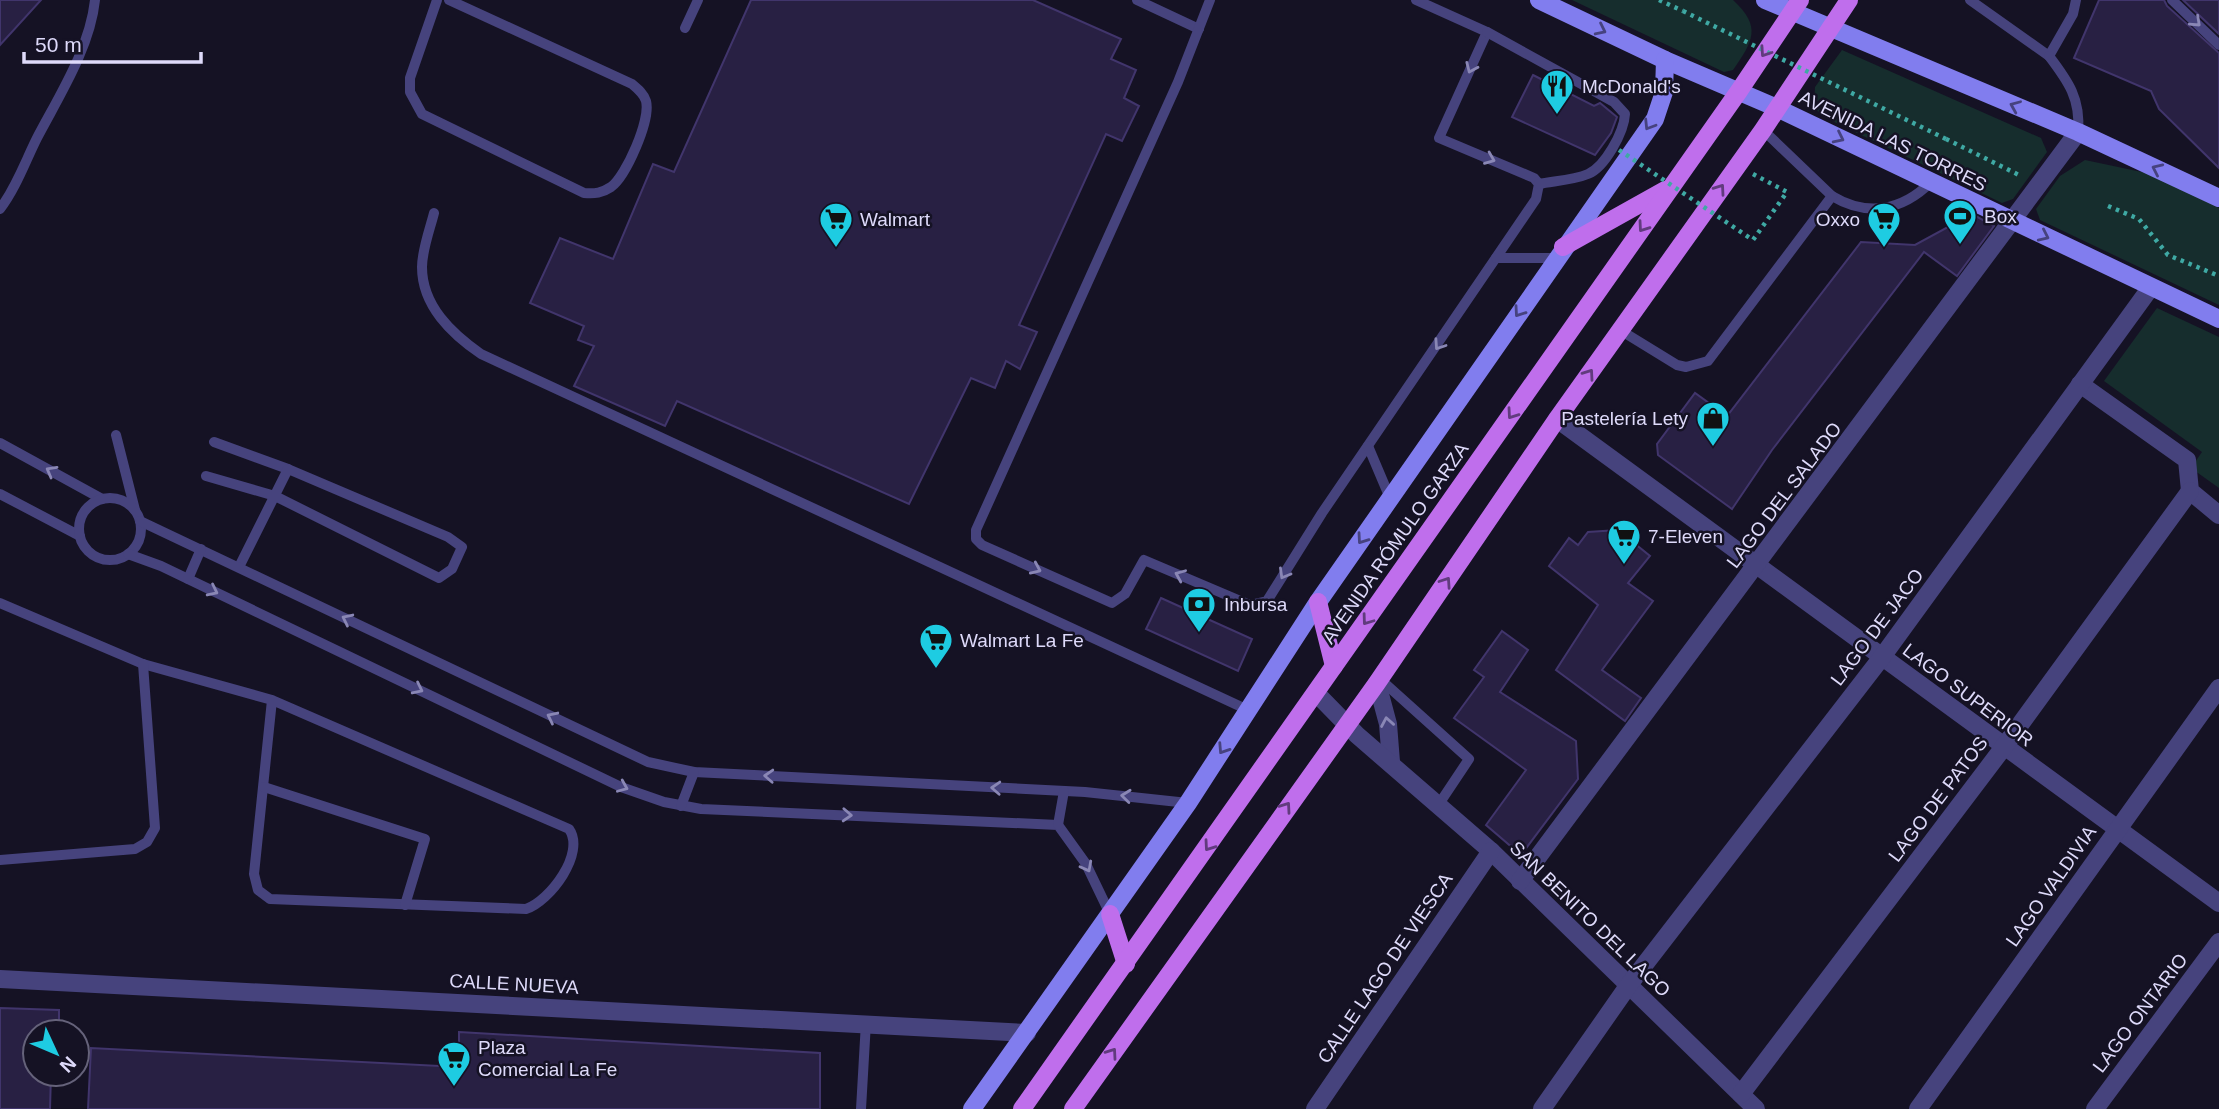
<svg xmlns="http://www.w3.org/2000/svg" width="2219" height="1109" font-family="Helvetica,sans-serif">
<rect width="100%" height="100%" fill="#151224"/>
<g fill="#162d2d">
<path d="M1572,0H1733C1762,27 1753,41 1733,70L1724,72Z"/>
<polygon points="1842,50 2041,138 2047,152 2013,199 2002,203 1822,116 1814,107 1815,87"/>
<polygon points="2085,160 2151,174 2219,208 2219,305 2040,220 2036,209 2060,176"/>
<polygon points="2157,308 2219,337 2219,488 2191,468 2202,452 2104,381"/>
</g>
<g fill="#282043" stroke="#41356c" stroke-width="2">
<polygon points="0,0 41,0 0,45"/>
<polygon points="751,0 1033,0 1121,39 1111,59 1136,70 1124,98 1139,106 1122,141 1106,134 1019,325 1037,332 1020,369 1006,361 995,388 971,378 909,504 677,401 665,426 574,386 594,346 578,340 584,326 530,303 560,238 613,259 653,164 674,172"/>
<polygon points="2099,0 2164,0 2167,6 2219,53 2219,168 2159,109 2151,91 2074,58"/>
<polygon points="2183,0 2219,0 2219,34"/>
<polygon points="1533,75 1594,106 1600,103 1617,117 1611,133 1595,155 1512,117"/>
<polygon points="1972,214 1994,226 1957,276 1924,252 1772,450 1732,509 1658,455 1657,444 1695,393 1727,416 1861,242 1915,245"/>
<polygon points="1618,530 1650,556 1628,583 1653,601 1602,670 1641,698 1625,721 1556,670 1598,605 1549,566 1569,538 1578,545 1588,532"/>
<polygon points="1161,598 1252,639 1238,671 1146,629"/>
<polygon points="1502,631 1528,650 1500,692 1576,741 1578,779 1521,855 1486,825 1526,770 1454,718 1484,677 1474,670"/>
<polygon points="0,1008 59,1010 59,1032 35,1032 35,1074 51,1074 50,1109 0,1109"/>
<polygon points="459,1032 820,1053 820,1109 88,1109 91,1048 459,1067"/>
</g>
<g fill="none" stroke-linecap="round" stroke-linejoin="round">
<g stroke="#3fa9a4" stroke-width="4.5" stroke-dasharray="3.5 5" stroke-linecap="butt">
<polyline points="1659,0 1683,11"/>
<polyline points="1946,139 2021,176"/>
<polyline points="1753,174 1787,192 1753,240"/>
<polyline points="2108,206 2139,219 2168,255 2219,276"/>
</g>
<g stroke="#46437d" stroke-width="10">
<path d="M437,0L410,78V92L422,114L584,193C595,194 602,193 611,187C626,176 651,120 646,101C644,94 638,89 632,84L449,0"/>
<polyline points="1137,0 1199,29"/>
<polyline points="1210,0 1178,82 976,530 976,539 982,545 1112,603 1125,594 1144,560 1250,605 1267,601 1322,513 1536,199 1539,184 1534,178 1439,138 1487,32 1416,0"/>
<polyline points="1970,0 2049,56 2073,14 2076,0"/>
<polyline points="2172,0 2219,45"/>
<polyline points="685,28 698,0"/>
<path d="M1487,32L1614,102L1625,114C1624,132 1605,167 1588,174C1574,180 1554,181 1539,184"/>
<path d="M2049,56C2068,81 2081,99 2078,132"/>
<path d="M1832,196C1867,217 1902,211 1931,182"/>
<path d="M0,209C16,188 25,162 37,138C59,96 90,48 95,0"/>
<path d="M434,213C430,229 422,250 422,267C422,306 452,334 481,354L1248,710"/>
<polyline points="1496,258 1556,258"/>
<polyline points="1620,330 1677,365 1686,367 1708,361 1832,196 1763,130"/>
<polyline points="116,435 135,510"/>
<polyline points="214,442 288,469"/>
<polyline points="0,443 102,499"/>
<polyline points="1368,446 1390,498"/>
<polyline points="206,476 275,496 439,578 452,569 462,547 448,537 288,469 239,567"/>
<polyline points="0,494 80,536"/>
<circle cx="110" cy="529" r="31"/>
<polyline points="140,521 648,762 694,772 1085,792 1188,803"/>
<polyline points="128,554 161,566 621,787 664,802 701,809 1058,825 1086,864 1110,914"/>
<polyline points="188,579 201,549"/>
<path d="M0,603L143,664L272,700L569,829C586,853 550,901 526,909L270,899L258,890L254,874L272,700"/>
<polyline points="1380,679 1469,759 1439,804"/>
<polyline points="264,787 425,839 405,905"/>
<polyline points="681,806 694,772"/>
<polyline points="1058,825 1064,791"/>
<polyline points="0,860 135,849 147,842 155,828 143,664"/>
<polyline points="861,1109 866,1022"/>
</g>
<g stroke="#46437d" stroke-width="18">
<polyline points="2080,384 2187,460 2190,491 2219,515"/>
<polyline points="1557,419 2219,903"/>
<polyline points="1377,683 1388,724 1391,762"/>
<polyline points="1316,693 1357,735 1491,851 1756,1109"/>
<polyline points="1520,881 2078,132"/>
<polyline points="0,979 1027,1033"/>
<polyline points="1741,1094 2003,748 2190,491"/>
<polyline points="1315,1109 1491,851"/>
<polyline points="1542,1109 1628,986 1882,657 2151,287"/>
<polyline points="1918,1109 2219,688"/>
<polyline points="2095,1109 2219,942"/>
</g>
<g stroke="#817dee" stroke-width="18">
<polyline points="1539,0 1665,60 1777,108 2219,319"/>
<polyline points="1765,0 2078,132 2219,198"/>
<polyline points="972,1109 1188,803 1318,602 1655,119 1664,92 1665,60"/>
</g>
<g stroke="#bf6eec" stroke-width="18">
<polyline points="1563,247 1665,190"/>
<polyline points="1318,602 1334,666"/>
<polyline points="1110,914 1126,964"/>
<polyline points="1022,1109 1739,91 1800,0"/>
<polyline points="1073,1109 1377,683 1557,419 1763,130 1849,0"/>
</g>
<g stroke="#3fa9a4" stroke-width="4.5" stroke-dasharray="3.5 5" stroke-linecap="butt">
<polyline points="1683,11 1946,139"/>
<polyline points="1619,150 1753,240"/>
</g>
</g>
<defs><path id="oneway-chevron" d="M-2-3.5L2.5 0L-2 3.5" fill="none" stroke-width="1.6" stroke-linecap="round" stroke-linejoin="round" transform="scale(1.75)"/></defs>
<g stroke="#8a87b5">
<use href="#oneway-chevron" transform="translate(2196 22) rotate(43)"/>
<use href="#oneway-chevron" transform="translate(1471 68) rotate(114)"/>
<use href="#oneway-chevron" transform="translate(1490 159) rotate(22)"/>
<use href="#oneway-chevron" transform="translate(1439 345) rotate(124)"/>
<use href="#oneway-chevron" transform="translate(51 471) rotate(-151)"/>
<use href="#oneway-chevron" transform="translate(1036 569) rotate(24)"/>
<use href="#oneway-chevron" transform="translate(1284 574) rotate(120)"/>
<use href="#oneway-chevron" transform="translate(1180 575) rotate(-157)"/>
<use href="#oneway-chevron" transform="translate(213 591) rotate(26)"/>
<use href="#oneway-chevron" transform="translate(347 619) rotate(-154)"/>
<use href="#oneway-chevron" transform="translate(418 689) rotate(26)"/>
<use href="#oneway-chevron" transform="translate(552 717) rotate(-154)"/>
<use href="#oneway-chevron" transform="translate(1387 722) rotate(-100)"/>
<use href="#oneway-chevron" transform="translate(769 776) rotate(-177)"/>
<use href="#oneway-chevron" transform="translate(623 787) rotate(23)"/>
<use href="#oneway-chevron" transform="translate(996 788) rotate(-177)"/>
<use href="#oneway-chevron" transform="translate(1126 796) rotate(-174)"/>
<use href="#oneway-chevron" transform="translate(847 815) rotate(3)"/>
<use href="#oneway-chevron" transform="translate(1087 867) rotate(62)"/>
</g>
<g stroke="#46427f">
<use href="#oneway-chevron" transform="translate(1601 30) rotate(26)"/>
<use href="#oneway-chevron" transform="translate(2015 106) rotate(-157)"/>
<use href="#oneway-chevron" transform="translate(1649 125) rotate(122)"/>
<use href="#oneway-chevron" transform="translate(1839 138) rotate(26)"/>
<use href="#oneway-chevron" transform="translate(2157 169) rotate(-155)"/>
<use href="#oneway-chevron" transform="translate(2044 236) rotate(25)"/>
<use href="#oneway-chevron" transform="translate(1519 312) rotate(125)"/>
<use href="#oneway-chevron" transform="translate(1362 539) rotate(125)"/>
<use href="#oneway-chevron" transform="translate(1223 749) rotate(123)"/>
</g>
<g stroke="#613b7e">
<use href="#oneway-chevron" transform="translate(1765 52) rotate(124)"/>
<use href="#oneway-chevron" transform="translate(1720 189) rotate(-55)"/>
<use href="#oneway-chevron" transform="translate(1643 227) rotate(125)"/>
<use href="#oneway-chevron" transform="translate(1589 374) rotate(-55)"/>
<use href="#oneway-chevron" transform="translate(1512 414) rotate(125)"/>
<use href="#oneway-chevron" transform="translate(1446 582) rotate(-56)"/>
<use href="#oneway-chevron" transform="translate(1367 620) rotate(126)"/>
<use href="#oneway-chevron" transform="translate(1286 807) rotate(-55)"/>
<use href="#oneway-chevron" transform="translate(1209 846) rotate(125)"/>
<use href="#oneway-chevron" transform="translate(1112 1053) rotate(-55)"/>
</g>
<defs>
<symbol id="restaurant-pin" viewBox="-11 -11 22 30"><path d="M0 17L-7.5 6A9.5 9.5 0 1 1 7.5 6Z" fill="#1ecce2" stroke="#151224"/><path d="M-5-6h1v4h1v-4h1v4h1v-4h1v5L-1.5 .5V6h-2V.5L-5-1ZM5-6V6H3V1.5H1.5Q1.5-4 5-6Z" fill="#111"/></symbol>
<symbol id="stadium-pin" viewBox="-11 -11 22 30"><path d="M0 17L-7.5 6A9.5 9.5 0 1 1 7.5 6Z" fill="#1ecce2" stroke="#151224"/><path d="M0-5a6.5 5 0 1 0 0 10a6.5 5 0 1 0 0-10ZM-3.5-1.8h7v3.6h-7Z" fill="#111"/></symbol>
<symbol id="supermarket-pin" viewBox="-11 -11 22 30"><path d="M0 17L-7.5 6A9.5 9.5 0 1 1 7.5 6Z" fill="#1ecce2" stroke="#151224"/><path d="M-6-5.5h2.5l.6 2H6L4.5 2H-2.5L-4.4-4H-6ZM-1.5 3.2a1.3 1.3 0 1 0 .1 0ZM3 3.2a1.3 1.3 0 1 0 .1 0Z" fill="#111"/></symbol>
<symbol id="shop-pin" viewBox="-11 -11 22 30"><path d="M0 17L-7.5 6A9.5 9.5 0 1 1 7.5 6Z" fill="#1ecce2" stroke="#151224"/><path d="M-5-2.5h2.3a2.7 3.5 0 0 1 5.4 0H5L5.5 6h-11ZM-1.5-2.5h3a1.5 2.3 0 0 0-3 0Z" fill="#111"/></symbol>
<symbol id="bank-pin" viewBox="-11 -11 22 30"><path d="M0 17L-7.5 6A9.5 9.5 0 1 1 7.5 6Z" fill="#1ecce2" stroke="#151224"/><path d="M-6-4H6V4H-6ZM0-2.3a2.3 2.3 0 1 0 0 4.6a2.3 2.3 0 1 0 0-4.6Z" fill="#111"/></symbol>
</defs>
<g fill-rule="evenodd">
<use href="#restaurant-pin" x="1538" y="67" width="38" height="52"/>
<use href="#stadium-pin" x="1941" y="197" width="38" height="52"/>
<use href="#supermarket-pin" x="817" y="200" width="38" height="52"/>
<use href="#supermarket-pin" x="1865" y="200" width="38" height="52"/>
<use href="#shop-pin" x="1694" y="399" width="38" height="52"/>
<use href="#supermarket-pin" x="1605" y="517" width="38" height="52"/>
<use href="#bank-pin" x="1180" y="585" width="38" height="52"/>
<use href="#supermarket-pin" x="917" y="621" width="38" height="52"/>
<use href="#supermarket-pin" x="435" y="1039" width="38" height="52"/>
</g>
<g text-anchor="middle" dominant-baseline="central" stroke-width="5" stroke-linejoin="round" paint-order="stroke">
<g font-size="19" fill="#dedafa" stroke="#151224" text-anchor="start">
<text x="1582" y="86">McDonald's</text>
<text x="1984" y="216">Box</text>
<text x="860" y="219">Walmart</text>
<text x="1860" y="219" text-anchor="end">Oxxo</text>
<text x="1688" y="418" text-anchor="end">Pastelería Lety</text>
<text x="1648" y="536">7-Eleven</text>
<text x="1224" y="604">Inbursa</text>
<text x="960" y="640">Walmart La Fe</text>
<text x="478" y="1047">Plaza<tspan x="478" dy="22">Comercial La Fe</tspan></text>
</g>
<g font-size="19" fill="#dedafa" stroke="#151224">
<text transform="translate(1893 141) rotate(26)">AVENIDA LAS TORRES</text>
<text transform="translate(1784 495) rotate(-53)">LAGO DEL SALADO</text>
<text transform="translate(1395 543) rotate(-55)">AVENIDA RÓMULO GARZA</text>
<text transform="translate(1877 627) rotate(-53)">LAGO DE JACO</text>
<text transform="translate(1968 695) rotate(37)">LAGO SUPERIOR</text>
<text transform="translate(1938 799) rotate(-53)">LAGO DE PATOS</text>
<text transform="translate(2051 886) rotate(-55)">LAGO VALDIVIA</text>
<text transform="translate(1590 919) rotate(44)">SAN BENITO DEL LAGO</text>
<text transform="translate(1385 968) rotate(-56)">CALLE LAGO DE VIESCA</text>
<text transform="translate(514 984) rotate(3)">CALLE NUEVA</text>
<text transform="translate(2140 1013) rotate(-53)">LAGO ONTARIO</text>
</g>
</g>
<g transform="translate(56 1053) rotate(134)"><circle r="33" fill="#151224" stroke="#65627a" stroke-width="2"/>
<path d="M0-5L12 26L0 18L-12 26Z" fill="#1ecce2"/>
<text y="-10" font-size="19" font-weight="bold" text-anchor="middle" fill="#dedafa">N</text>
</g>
<path d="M24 52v10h177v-10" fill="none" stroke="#dedafa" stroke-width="3.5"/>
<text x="35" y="52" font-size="21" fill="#dedafa" stroke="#151224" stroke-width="5" paint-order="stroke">50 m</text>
</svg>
